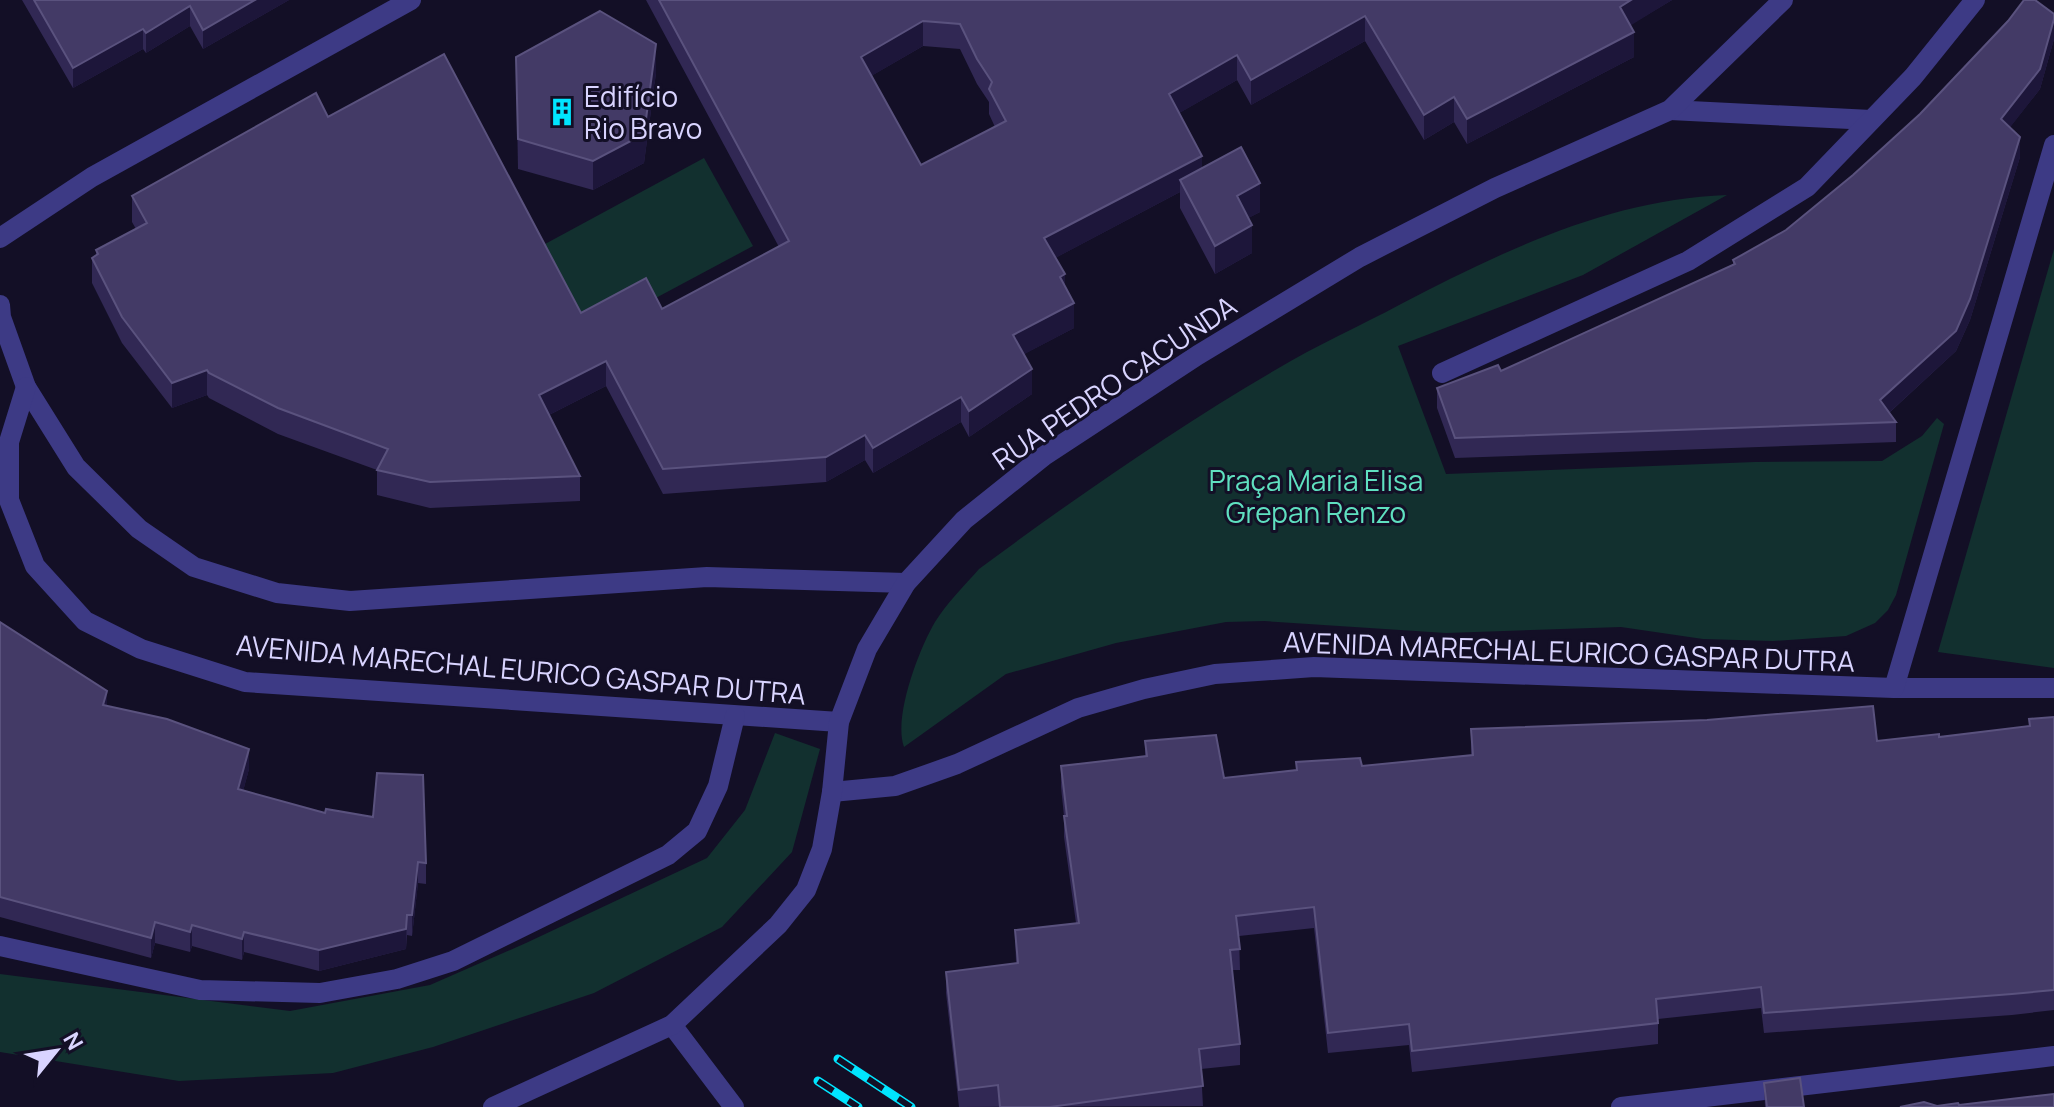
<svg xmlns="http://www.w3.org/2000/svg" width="2054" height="1107" font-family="Manrope,sans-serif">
<rect width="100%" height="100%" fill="#130f26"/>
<g fill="#12302f">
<polygon points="704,158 753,246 581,338 534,250"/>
<path d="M1727,195L1583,275L1398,346L1446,474L1755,462L1882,461L1922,436L1937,418L1944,424L1896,595L1888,610L1875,623L1846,636L1773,641L1703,639L1621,627L1446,633L1264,621L1226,622L1116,643L1006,674L904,747C893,717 919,649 935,622C947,603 964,586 979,569C1075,498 1174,429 1277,369C1317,345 1360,326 1401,304C1503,251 1610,199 1727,195Z"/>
<polygon points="2054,249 2054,668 1938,652"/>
<polygon points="775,733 820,749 792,852 722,927 594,993 433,1047 333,1073 179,1081 0,1052 0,974 290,1011 430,985 526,943 707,858 745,810"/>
</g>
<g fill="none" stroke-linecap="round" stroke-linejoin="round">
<g stroke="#3d3a85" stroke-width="20">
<polyline points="1670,110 1871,120"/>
<polyline points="0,238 92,177 411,0"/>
<polyline points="0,305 1,317 26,387 76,467 139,529 194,567 277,593 350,601 707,577 906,583"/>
<polyline points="1442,373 1688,261 1807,187 1913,77 1975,0"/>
<polyline points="26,387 9,442 9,500 35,566 85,621 141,649 245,682 839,722"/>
<polyline points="1894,688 2054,688"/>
<polyline points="832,792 895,786 957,764 1078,708 1144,689 1215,674 1314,667 1894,688 2054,145"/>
<polyline points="0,946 200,990 320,993 397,979 453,961 668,855 697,831 718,786 735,716"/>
<polyline points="672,1025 734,1107"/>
<polyline points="493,1107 672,1025 778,925 806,890 822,849 832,792 839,722 867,649 906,583 964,520 1044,456 1198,355 1360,257 1495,188 1670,110 1783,0"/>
<polyline points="1621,1107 2054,1056"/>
</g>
<defs>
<g id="rail">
<polyline points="838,1059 911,1107"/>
<polyline points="818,1081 858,1107"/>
</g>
</defs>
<use href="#rail" stroke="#00e5ff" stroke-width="9"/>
<use href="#rail" stroke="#130f26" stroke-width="6" stroke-dasharray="18" stroke-linecap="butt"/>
</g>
<g fill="#312854" fill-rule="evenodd">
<polygon points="22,0 289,0 203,49 190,26 146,53 143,49 73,88"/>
<path d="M646,0H1672L1630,25L1634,57L1467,144L1454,122L1424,140L1365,41L1251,105L1237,80L1179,113L1202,169L1260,212L1248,218L1252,253L1215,274L1180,208V192L1055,258L1065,286L1074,328L1024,354L1032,394L969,437L961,422L873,473L865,460L826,482L663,494L606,386L549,415L580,476V501L430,508L377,495V470L278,434L209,398L207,395L172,408L122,343L92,283V258L96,256V250L136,229L132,222V196L328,117L581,313L662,309L779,247ZM923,46L960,49L977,84L989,102V114L995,127L921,165L871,76Z"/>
<polygon points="2054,14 2054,39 2040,89 2010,127 2020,157 1970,320 1956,351 1889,413 1896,422 1896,442 1455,458 1437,408 1437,388 1501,371 1733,265 1733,260 1786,230"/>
<polygon points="516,57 656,73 644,163 593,190 518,169"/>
<polygon points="0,622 107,706 249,769 243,791 426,863 426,884 418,883 412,936 407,935 406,949 319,971 244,952 242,960 192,946 190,952 155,943 151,958 0,917"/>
<polygon points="2054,717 2054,1010 2012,1015 1764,1033 1761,1008 1658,1019 1658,1044 1412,1072 1409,1045 1328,1053 1314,928 1239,936 1240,970 1232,970 1240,1044 1240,1065 1201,1069 1203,1106 959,1107 946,993 946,972 1016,963 1015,930 1076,923 1064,837 1064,816 1061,787 1061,766 1145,756 1145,741 1224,778 1296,770 1296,762 1362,766 1471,755 1471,729 1877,741 1939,737 2029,726 2029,719"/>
<polygon points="1764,1083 1804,1107 1765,1107"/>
</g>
<g fill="#1d163a">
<polygon points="255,0 289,0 203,49 203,30"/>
<polygon points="1631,0 1672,0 1620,32 1620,7"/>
<polygon points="190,6 190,26 146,53 146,33"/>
<polygon points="1365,16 1365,41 1251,105 1251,80"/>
<polygon points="2054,19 2054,39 2040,89 2001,139 2001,119"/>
<polygon points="923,21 923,46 861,82 861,57"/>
<polygon points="143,29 143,49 73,88 73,68"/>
<polygon points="1634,32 1634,57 1467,144 1467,119"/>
<polygon points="656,44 656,73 644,163 593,190 593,161"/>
<polygon points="1237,55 1237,80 1169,119 1169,94"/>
<polygon points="1454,97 1454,122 1424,140 1424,115"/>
<polygon points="2020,137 2020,157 1970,320 1956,351 1880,421 1880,400"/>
<polygon points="1202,156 1202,181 1180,180 1180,192 1044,264 1044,238"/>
<polygon points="1260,183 1260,212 1237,224 1237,196"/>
<polygon points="1252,225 1252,253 1215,274 1215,246"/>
<polygon points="1065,274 1065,299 1060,277"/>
<polygon points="1074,303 1074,328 1013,360 1013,335"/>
<polygon points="606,361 606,386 539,420 539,395"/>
<polygon points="1032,369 1032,394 969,437 969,411"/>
<polygon points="207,370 207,395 172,408 172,383"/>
<polygon points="961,397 961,422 873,473 873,448"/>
<polygon points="865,435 865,460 826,482 826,457"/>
<polygon points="107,691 107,711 103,705"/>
<polygon points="249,749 249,769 238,810 238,789"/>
<polygon points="418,862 418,883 412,936 412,915"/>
<polygon points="407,915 406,949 319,971 319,950"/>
<polygon points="155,922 155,943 151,958 151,938"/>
<polygon points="192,925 192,946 190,952 190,932"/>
<polygon points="244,932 244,952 242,960 242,939"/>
</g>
<g fill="#433a66" stroke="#5a527e" stroke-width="2" fill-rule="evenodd">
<polygon points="34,0 255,0 203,30 190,6 146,33 143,29 73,68"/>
<path d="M659,0H1631L1620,7L1634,32L1467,119L1454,97L1424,115L1365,16L1251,80L1237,55L1169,94L1202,156L1044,238L1065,274L1060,277L1074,303L1013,335L1032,369L969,411L961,397L873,448L865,435L826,457L663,469L606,361L539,395L580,476L430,482L377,470L388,449L278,408L209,373L207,370L172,383L122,317L92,258L98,254L96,250L147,223L132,196L316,93L328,117L444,54L581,313L646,278L662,309L789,241ZM923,21L960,24L977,59L992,82L989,89L1006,121L921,165L861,57Z"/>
<polygon points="2024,0 2035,0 2054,14 2054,19 2040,69 2001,119 2020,137 1970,299 1956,331 1880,400 1896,422 1455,438 1437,388 1498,365 1501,371 1735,264 1733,260 1786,230 1853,175 1920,114 2008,21"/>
<polygon points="600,11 656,44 644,134 593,161 518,139 516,57"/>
<polygon points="1241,147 1260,183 1237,196 1252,225 1215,246 1180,180"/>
<polygon points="0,622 107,691 103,705 167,719 249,749 238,789 325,813 326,809 373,817 377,773 423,775 426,863 418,862 412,915 407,915 406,929 319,950 244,932 242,939 192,925 190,932 155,922 151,938 0,897"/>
<polygon points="1873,706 1877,741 1939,734 1939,737 2030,726 2029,719 2054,717 2054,990 2012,994 1764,1013 1761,987 1656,999 1658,1023 1412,1051 1409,1024 1328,1033 1314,907 1236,916 1240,949 1230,950 1240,1044 1199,1049 1203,1086 1050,1107 1000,1107 998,1085 959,1090 946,972 1018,963 1015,930 1079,923 1064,816 1067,816 1061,766 1147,756 1145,741 1216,735 1224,778 1297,770 1296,762 1360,758 1362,766 1473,755 1471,729 1707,720"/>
<polygon points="1800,1078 1804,1107 1767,1107 1764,1083"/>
<polygon points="2054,1094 2054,1107 1900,1107 1924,1102 1937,1106 1958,1103 1959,1105"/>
</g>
<defs>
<symbol id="building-bare" viewBox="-9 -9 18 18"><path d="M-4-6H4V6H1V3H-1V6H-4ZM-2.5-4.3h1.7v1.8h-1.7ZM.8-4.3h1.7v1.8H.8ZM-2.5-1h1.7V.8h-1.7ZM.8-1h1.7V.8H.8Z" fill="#00e5ff" stroke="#130f26" stroke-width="2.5" paint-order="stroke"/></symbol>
</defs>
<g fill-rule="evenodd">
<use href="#building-bare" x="542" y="92" width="40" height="40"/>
</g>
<g text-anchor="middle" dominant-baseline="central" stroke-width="6" stroke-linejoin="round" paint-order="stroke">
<g font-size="28" fill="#d9d4ff" stroke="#130f26" text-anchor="start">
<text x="584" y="96">Edifício<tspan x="584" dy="32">Rio Bravo</tspan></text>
</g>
<g font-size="28" fill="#d9d4ff" stroke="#130f26">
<text transform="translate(1114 382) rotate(-34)">RUA PEDRO CACUNDA</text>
<text transform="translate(1569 651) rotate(2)">AVENIDA MARECHAL EURICO GASPAR DUTRA</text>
<text transform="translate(521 669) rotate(5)">AVENIDA MARECHAL EURICO GASPAR DUTRA</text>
</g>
<g font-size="28" fill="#5fe0c0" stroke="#130f26">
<text x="1316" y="480">Praça Maria Elisa<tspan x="1316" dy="32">Grepan Renzo</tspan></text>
</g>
</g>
<g transform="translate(56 1051) rotate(60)" stroke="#130f26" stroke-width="6" paint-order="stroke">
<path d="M0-6L14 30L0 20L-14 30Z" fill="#d9d4ff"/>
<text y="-12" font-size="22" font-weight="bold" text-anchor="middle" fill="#d9d4ff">N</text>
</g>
</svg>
